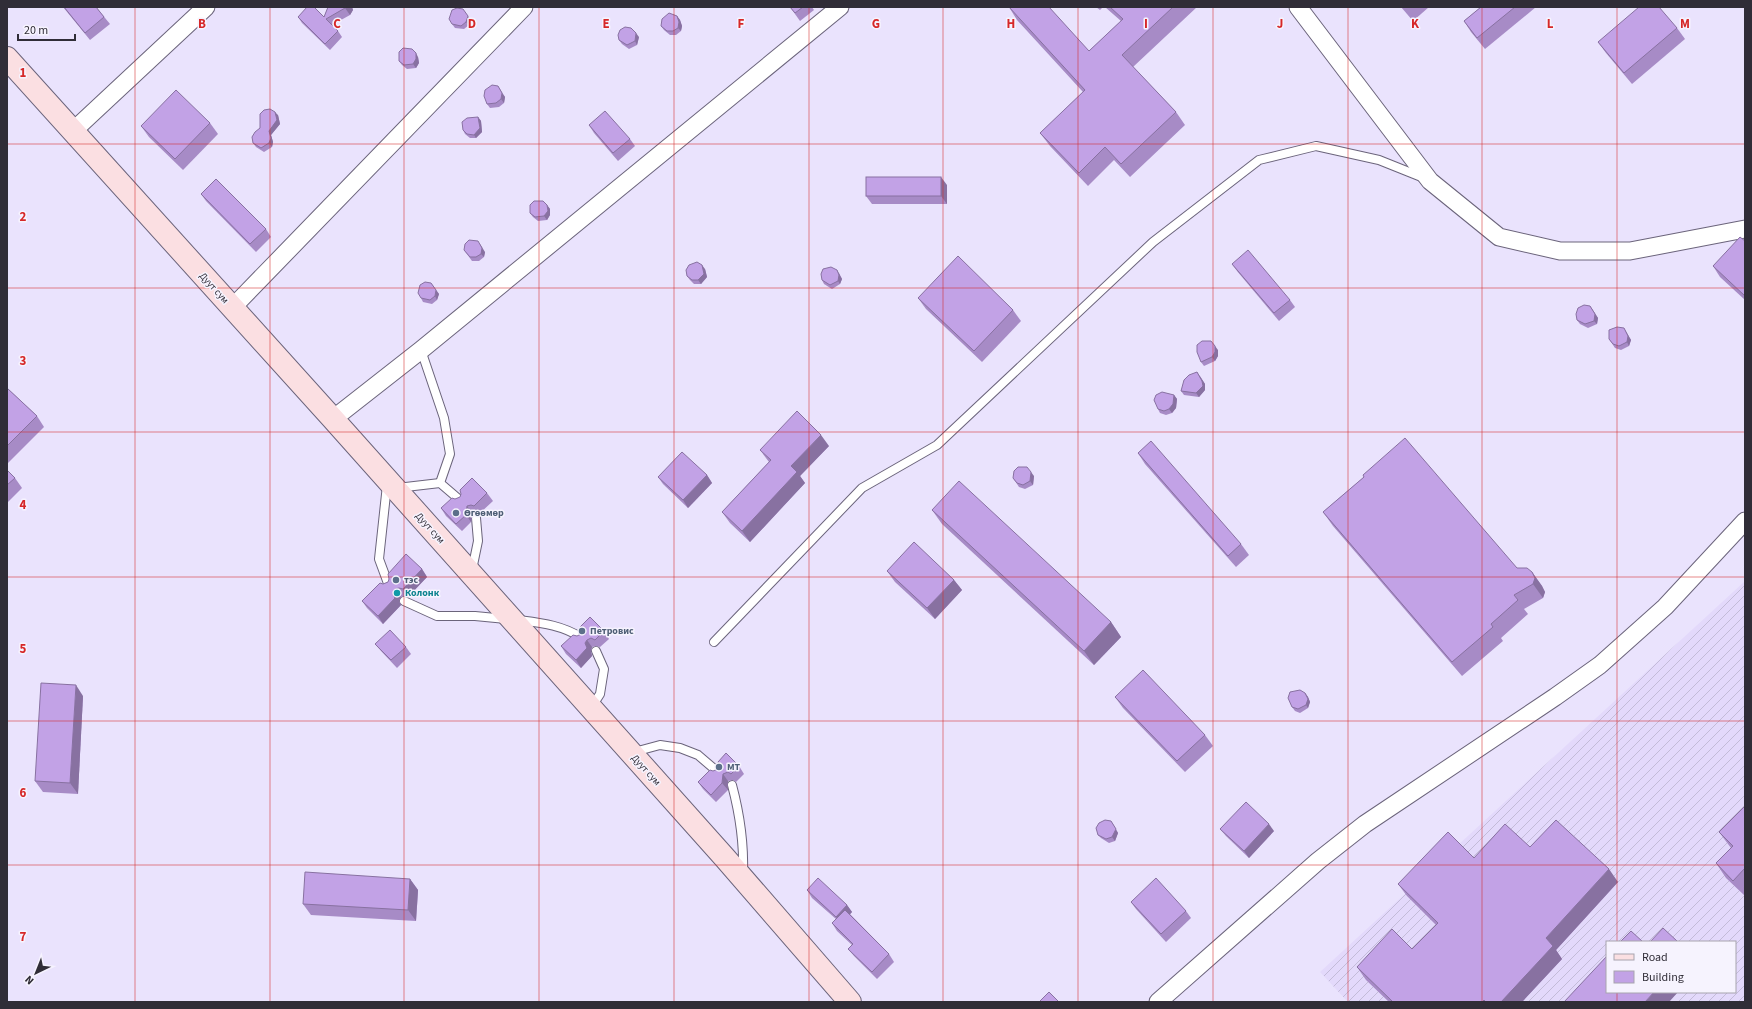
<svg xmlns="http://www.w3.org/2000/svg" width="1752" height="1009" font-family="'Source Sans 3',sans-serif">
<defs>
<pattern id="industrial-furrows" width="10" height="10" patternUnits="userSpaceOnUse"><rect width="10" height="10" fill="#e3d9fb"/><path d="M-1 1l2-2M0 10L10 0M9 11l2-2" fill="none" stroke="#c3bbd8"/></pattern>
</defs>
<rect width="100%" height="100%" fill="#eae3fd"/>
<path fill="url(#industrial-furrows)" fill-rule="evenodd" d="M1745,581V1002H1348L1320,972ZM1607,942H1735V992H1607Z"/>
<g fill="none" stroke-linecap="round" stroke-linejoin="round">
<defs>
<g id="service">
<polyline points="421,350 444,418 450,454 440,483"/>
<polyline points="387,485 379,559 389,586"/>
<polyline points="397,488 440,483 461,501"/>
<polyline points="472,570 478,541 476,518"/>
<polyline points="404,601 437,616 475,616 506,619"/>
<path d="M518,620C541,623 562,625 582,638"/>
<polyline points="714,642 862,488 937,445 1153,242 1259,160 1316,146 1379,160 1424,178"/>
<polyline points="591,708 600,694 604,669 596,651"/>
<polyline points="634,752 660,745 680,748 698,755 719,773"/>
<path d="M732,785C740,815 744,843 743,873"/>
</g>
<g id="minor">
<polyline points="1298,7 1430,181 1499,237 1560,251 1630,251 1745,229"/>
<polyline points="72,132 206,7"/>
<polyline points="232,308 524,7"/>
<polyline points="333,419 421,350 840,7"/>
<polyline points="1158,1002 1318,861 1365,824 1555,697 1600,665 1665,607 1745,521"/>
</g>
<polyline id="secondary" points="7,58 333,419 725,858 850,1002"/>
</defs>
<use href="#service" stroke="#6b647b" stroke-width="10"/>
<use href="#minor" stroke="#6b647b" stroke-width="19"/>
<use href="#secondary" stroke="#6b647b" stroke-width="24"/>
<use href="#service" stroke="#fff" stroke-width="8"/>
<use href="#minor" stroke="#fff" stroke-width="17"/>
<use href="#secondary" stroke="#fbdfe2" stroke-width="22"/>
</g>
<g fill="#a78bc6">
<polygon points="63,7 96,7 110,24 90,40"/>
<polygon points="328,7 352,7 353,10 350,15 332,25 338,31 342,37 330,50 302,23 298,17 324,17"/>
<polygon points="790,7 812,7 814,10 800,21"/>
<polygon points="1009,7 1089,51 1121,21 1105,7 1197,7 1133,67 1176,112 1185,125 1130,177 1114,160 1088,186 1050,146 1040,133 1083,92 1017,20"/>
<polygon points="1096,7 1103,7 1100,10"/>
<polygon points="1401,7 1429,7 1413,21"/>
<polygon points="1481,7 1536,7 1485,49 1471,32 1464,21"/>
<polygon points="463,9 470,20 469,25 464,29 455,28 452,24"/>
<polygon points="677,16 680,20 682,26 681,31 676,35 670,35 664,30 661,26"/>
<polygon points="1677,28 1685,39 1632,84 1606,53 1598,42"/>
<polygon points="639,37 637,45 629,49 622,44 619,40"/>
<polygon points="418,57 419,63 416,68 407,69 402,65 399,61"/>
<polygon points="498,86 505,97 504,103 499,107 490,108 487,104"/>
<polygon points="278,115 280,124 271,135 273,142 272,147 264,152 256,147 253,143"/>
<polygon points="478,117 481,121 482,132 476,138 470,138 465,134 463,130"/>
<polygon points="210,123 218,134 183,170 149,137 141,126"/>
<polygon points="589,125 630,139 635,146 618,161 594,133"/>
<polygon points="947,185 947,204 872,204 866,196"/>
<polygon points="201,194 266,229 271,237 256,252 206,201"/>
<polygon points="547,205 550,209 550,215 547,220 538,221 533,217 530,213"/>
<polygon points="1745,241 1745,300 1720,277 1713,266"/>
<polygon points="464,250 485,252 484,257 479,261 472,261"/>
<polygon points="1232,264 1290,300 1295,307 1279,321 1237,271"/>
<polygon points="705,269 707,277 701,284 694,284 690,280 687,276"/>
<polygon points="839,273 842,279 840,284 832,289 824,284 822,280"/>
<polygon points="431,283 439,294 437,300 432,304 423,302 421,298"/>
<polygon points="918,298 1013,310 1021,321 982,362 926,309"/>
<polygon points="1590,306 1598,318 1597,324 1588,328 1580,324 1577,320"/>
<polygon points="1626,332 1631,340 1629,346 1621,350 1615,348 1609,339"/>
<polygon points="1218,350 1218,356 1215,361 1204,366 1201,362"/>
<polygon points="1200,376 1205,384 1205,390 1199,397 1184,395 1181,391"/>
<polygon points="7,388 37,416 44,427 7,464"/>
<polygon points="1174,395 1177,399 1176,408 1172,413 1166,415 1160,413 1158,409"/>
<polygon points="829,446 800,476 805,483 750,542 730,523 722,512 769,462 760,450"/>
<polygon points="1138,453 1241,544 1249,555 1236,567 1145,464"/>
<polygon points="7,470 15,478 22,488 7,503"/>
<polygon points="707,475 712,483 688,508 663,484 658,477"/>
<polygon points="1363,475 1517,568 1532,572 1542,586 1545,592 1543,598 1524,609 1528,614 1501,638 1503,641 1462,676 1333,526 1323,512 1364,477"/>
<polygon points="1034,476 1033,485 1025,489 1019,487 1013,478"/>
<polygon points="487,493 493,501 479,514 476,513 473,514 471,522 462,531 446,516 441,508 455,499"/>
<polygon points="932,510 1111,622 1121,637 1094,665 942,524"/>
<polygon points="422,569 427,577 408,597 404,596 401,597 399,601 401,605 383,624 367,608 362,601 383,584"/>
<polygon points="887,571 954,580 962,590 935,619 895,582"/>
<polygon points="604,631 609,639 600,647 596,646 592,647 591,651 592,656 581,668 566,654 561,646 577,636"/>
<polygon points="375,644 406,647 411,654 397,668 381,651"/>
<polygon points="1305,693 1308,697 1310,702 1308,708 1300,713 1295,711 1292,707"/>
<polygon points="83,696 78,794 43,792 35,781"/>
<polygon points="1115,697 1205,735 1213,746 1185,772 1123,708"/>
<polygon points="739,766 744,774 736,782 733,780 728,781 728,790 716,802 703,789 698,782 713,771"/>
<polygon points="1745,806 1745,893 1744,895 1726,878 1716,863 1731,848 1719,832"/>
<polygon points="1111,821 1118,833 1115,841 1109,843 1101,838 1098,835"/>
<polygon points="1220,829 1274,831 1249,858 1226,836"/>
<polygon points="1530,847 1618,882 1556,950 1562,959 1522,1002 1389,1002 1366,980 1357,967 1412,949 1436,925 1407,896 1398,884 1474,858"/>
<polygon points="410,879 418,890 416,921 311,915 303,904"/>
<polygon points="807,890 847,905 852,912 850,914 889,954 894,962 877,979 854,956 848,949 852,945 837,931 832,923 836,919 812,898"/>
<polygon points="1131,902 1186,911 1191,918 1166,942 1136,909"/>
</g>
<g fill="#8871a1">
<polygon points="346,7 352,7 353,10 350,15 345,8"/>
<polygon points="468,16 470,20 469,25 466,22"/>
<polygon points="677,16 680,20 682,26 681,31 678,28"/>
<polygon points="636,33 639,37 637,45 635,41"/>
<polygon points="416,53 418,57 419,63 416,68 413,64"/>
<polygon points="502,93 505,97 504,103 501,99"/>
<polygon points="275,112 278,115 280,124 271,135 273,142 272,147 269,143 269,131"/>
<polygon points="478,117 481,121 482,132 476,138 474,135"/>
<polygon points="941,177 947,185 947,204 941,196"/>
<polygon points="547,205 550,209 550,215 547,220 544,216"/>
<polygon points="480,244 485,252 484,257 481,254"/>
<polygon points="702,265 705,269 707,277 701,284 698,280"/>
<polygon points="837,270 842,279 840,284 838,281"/>
<polygon points="436,290 439,294 437,300 435,296"/>
<polygon points="1590,306 1598,318 1597,324 1594,321"/>
<polygon points="1624,328 1631,340 1629,346 1627,342"/>
<polygon points="1215,346 1218,350 1218,356 1215,361 1212,357"/>
<polygon points="1197,372 1205,384 1205,390 1199,397 1196,393"/>
<polygon points="1174,395 1177,399 1176,408 1172,413 1169,409"/>
<polygon points="821,435 829,446 800,476 805,483 750,542 742,531 791,466"/>
<polygon points="1031,472 1034,476 1033,485 1030,481"/>
<polygon points="707,475 712,483 688,508 683,500"/>
<polygon points="467,506 473,514 471,522 466,515"/>
<polygon points="422,569 427,577 408,597 403,589"/>
<polygon points="1532,572 1542,586 1545,592 1543,598 1533,584"/>
<polygon points="954,580 962,590 935,619 927,608"/>
<polygon points="395,589 401,597 399,601 401,605 383,624 378,616 393,594"/>
<polygon points="1111,622 1121,637 1094,665 1084,651"/>
<polygon points="587,640 592,647 591,651 592,656 581,668 576,660"/>
<polygon points="76,685 83,696 78,794 70,783"/>
<polygon points="1305,693 1308,697 1310,702 1308,708 1306,705"/>
<polygon points="723,774 728,781 728,790 722,783"/>
<polygon points="1111,821 1118,833 1115,841 1112,837"/>
<polygon points="1269,824 1274,831 1249,858 1244,851"/>
<polygon points="1609,869 1618,882 1556,950 1562,959 1522,1002 1501,1002 1546,938"/>
<polygon points="410,879 418,890 416,921 408,910"/>
<polygon points="847,905 852,912 841,924 836,917"/>
<polygon points="1654,992 1678,992 1669,1002 1645,1002"/>
</g>
<g fill="#c2a2e6" stroke="#8871a1">
<polygon points="64,7 96,7 104,17 85,33"/>
<polygon points="307,7 314,7 324,17 328,7 346,7 345,8 326,19 338,31 325,44 298,17"/>
<polygon points="790,7 803,7 795,13"/>
<polygon points="1009,7 1049,7 1089,51 1123,19 1110,7 1173,7 1122,55 1176,112 1121,164 1105,147 1079,173 1040,133 1085,90"/>
<polygon points="1481,7 1515,7 1477,38 1464,21"/>
<polygon points="1639,7 1659,7 1677,28 1624,73 1598,42"/>
<polygon points="457,8 463,9 468,16 466,22 461,26 452,24 449,19 452,10"/>
<polygon points="669,13 677,16 679,22 678,28 673,31 667,31 661,26 662,19"/>
<polygon points="625,27 631,28 636,33 635,41 627,45 619,40 618,35 620,30"/>
<polygon points="403,48 412,49 416,53 416,59 413,64 404,65 399,61 399,52"/>
<polygon points="492,85 498,86 502,93 501,99 496,103 487,104 484,96 485,90"/>
<polygon points="176,90 210,123 175,159 141,126"/>
<polygon points="270,109 275,112 277,120 269,131 271,138 269,143 261,148 253,143 252,137 255,132 260,128 260,114 264,110"/>
<polygon points="605,111 630,139 613,153 589,125"/>
<polygon points="478,117 480,128 474,135 467,134 463,130 462,122 467,118"/>
<rect x="866" y="177" width="75" height="19"/>
<polygon points="216,179 266,229 250,244 201,194"/>
<polygon points="534,201 543,201 547,205 548,211 544,216 535,217 530,213 530,205"/>
<polygon points="1740,237 1745,241 1745,296 1713,266"/>
<polygon points="469,240 478,241 482,248 481,254 476,257 470,257 464,250 465,244"/>
<polygon points="1248,250 1290,300 1274,313 1232,264"/>
<polygon points="958,256 1013,310 974,351 918,298"/>
<polygon points="697,262 702,265 704,274 698,280 692,280 687,276 686,270 689,265"/>
<polygon points="831,267 837,270 839,275 838,281 830,285 822,280 821,274 823,269"/>
<polygon points="425,282 431,283 436,290 435,296 430,300 421,298 418,293 420,285"/>
<polygon points="1584,305 1590,306 1595,314 1594,321 1585,324 1577,320 1576,314 1578,308"/>
<polygon points="1617,327 1624,328 1628,336 1627,342 1619,346 1613,344 1609,339 1609,330"/>
<polygon points="1202,341 1211,341 1215,346 1215,352 1212,357 1201,362 1197,352 1197,345"/>
<polygon points="1197,372 1202,381 1203,386 1196,393 1181,391 1184,380 1189,375"/>
<polygon points="7,388 37,416 7,446"/>
<polygon points="1162,392 1174,395 1173,404 1169,409 1164,411 1158,409 1154,400 1156,395"/>
<polygon points="797,411 821,435 791,466 797,472 742,531 722,512 771,460 760,450"/>
<polygon points="1405,438 1517,568 1527,568 1532,572 1535,578 1533,584 1514,595 1518,600 1491,624 1493,627 1452,662 1323,512 1364,477 1363,475"/>
<polygon points="1151,441 1241,544 1228,556 1138,453"/>
<polygon points="682,452 707,475 683,500 658,477"/>
<polygon points="1018,467 1027,467 1031,472 1030,481 1023,485 1017,483 1013,478 1014,471"/>
<polygon points="7,470 15,478 7,485"/>
<polygon points="472,478 487,493 474,506 471,505 467,506 466,515 456,524 441,508 452,498 455,499 460,497 461,494 460,490"/>
<polygon points="959,481 1111,622 1084,651 932,510"/>
<polygon points="914,542 954,580 927,608 887,571"/>
<polygon points="406,554 422,569 403,589 399,588 395,589 393,594 395,598 378,616 362,601 380,583 383,584 388,582 389,579 388,574"/>
<polygon points="590,617 604,631 595,640 591,638 587,640 585,643 587,648 576,660 561,646 573,635 577,636 581,634 582,630 580,627"/>
<polygon points="390,630 406,647 391,660 375,644"/>
<polygon points="1143,670 1205,735 1177,761 1115,697"/>
<polygon points="41,683 76,685 70,783 35,781"/>
<polygon points="1300,690 1305,693 1308,699 1306,705 1298,709 1292,707 1288,698 1290,692"/>
<polygon points="726,753 739,766 731,774 728,772 723,774 722,783 711,795 698,782 710,770 713,771 718,769 719,766 718,762"/>
<polygon points="1246,802 1269,824 1244,851 1220,829"/>
<polygon points="1745,806 1745,868 1733,881 1716,863 1733,846 1719,832"/>
<polygon points="1105,820 1111,821 1116,829 1112,837 1106,839 1098,835 1096,828 1099,823"/>
<polygon points="1556,820 1609,869 1546,938 1553,946 1501,1002 1486,1002 1484,1000 1482,1002 1393,1002 1357,967 1392,929 1412,949 1438,923 1398,884 1448,832 1474,858 1505,824 1530,847"/>
<polygon points="305,872 410,879 408,910 303,904"/>
<polygon points="818,878 847,905 836,917 807,890"/>
<polygon points="1156,878 1186,911 1161,934 1131,902"/>
<polygon points="845,910 889,954 872,972 848,949 853,944 832,923"/>
<polygon points="1663,928 1677,941 1676,942 1650,942"/>
<polygon points="1631,931 1643,942 1620,942"/>
<polygon points="1607,956 1607,992 1654,992 1645,1002 1564,1002"/>
<polygon points="1049,992 1059,1002 1039,1002"/>
</g>
<path fill="none" stroke="#d62828" stroke-width="1" stroke-opacity="0.55" d="M135,7V1002M270,7V1002M404,7V1002M539,7V1002M674,7V1002M809,7V1002M943,7V1002M1078,7V1002M1213,7V1002M1348,7V1002M1482,7V1002M1617,7V942M7,144H1745M7,288H1745M7,432H1745M7,577H1745M7,721H1745M7,865H1745M1617,992V1002"/>
<g fill="#5c6f8a" stroke="#f6f3fe" stroke-width="1.5">
<circle cx="456" cy="513" r="4"/>
<circle cx="396" cy="580" r="4"/>
<circle cx="582" cy="631" r="4"/>
<circle cx="719" cy="767" r="4"/>
</g>
<circle fill="#0f9aa8" stroke="#f6f3fe" stroke-width="1.5" cx="397" cy="593" r="4"/>
<g text-anchor="middle" dominant-baseline="central" stroke-width="3" stroke-linejoin="round" paint-order="stroke">
<g font-size="10" fill="#302d37" stroke="#f6f3fe">
<text transform="translate(214 288) rotate(48)">Дуут сум</text>
<text transform="translate(430 528) rotate(48)">Дуут сум</text>
<text transform="translate(646 770) rotate(48)">Дуут сум</text>
</g>
<g font-size="10" font-weight="bold" fill="#4e5e75" stroke="#f6f3fe" text-anchor="start">
<text x="464" y="513">Өгөөмөр</text>
<text x="404" y="580">тэс</text>
<text x="590" y="631">Петровиc</text>
<text x="727" y="767">MT</text>
</g>
<g font-size="10" font-weight="bold" fill="#0d838f" stroke="#f6f3fe" text-anchor="start">
<text x="405" y="593">Колонк</text>
</g>
</g>
<g font-size="13" text-anchor="middle" font-weight="bold" fill="#d62828" stroke="#f6f3fe" stroke-width="3" stroke-linejoin="round" paint-order="stroke">
<text x="202" y="28">B</text>
<text x="337" y="28">C</text>
<text x="472" y="28">D</text>
<text x="606" y="28">E</text>
<text x="741" y="28">F</text>
<text x="876" y="28">G</text>
<text x="1011" y="28">H</text>
<text x="1146" y="28">I</text>
<text x="1280" y="28">J</text>
<text x="1415" y="28">K</text>
<text x="1550" y="28">L</text>
<text x="1685" y="28">M</text>
<text x="23" y="77">1</text>
<text x="23" y="221">2</text>
<text x="23" y="365">3</text>
<text x="23" y="509">4</text>
<text x="23" y="653">5</text>
<text x="23" y="797">6</text>
<text x="23" y="941">7</text>
</g>
<rect width="1752" height="1009" fill="none" stroke="#302d37" stroke-width="16"/>
<rect x="1606" y="941" width="130" height="52" fill="#f6f3fe" stroke="#a7a4ae"/>
<rect x="1614" y="954" width="20" height="6" fill="#fbdfe2" stroke="#a7a4ae"/>
<text x="1642" y="961" font-size="12" fill="#302d37">Road</text>
<rect x="1614" y="971" width="20" height="12" fill="#c2a2e6" stroke="#a7a4ae"/>
<text x="1642" y="981" font-size="12" fill="#302d37">Building</text>
<g transform="translate(36 973) rotate(223)" stroke="#f6f3fe" stroke-width="3" paint-order="stroke">
<path d="M0-3L7 15L0 10L-7 15Z" fill="#302d37"/>
<text y="-6" font-size="11" font-weight="bold" text-anchor="middle" fill="#302d37">N</text>
</g>
<path d="M18 34v6h57v-6" fill="none" stroke="#302d37" stroke-width="2"/>
<text x="24" y="34" font-size="12" fill="#302d37" stroke="#f6f3fe" stroke-width="3" paint-order="stroke">20 m</text>
</svg>
